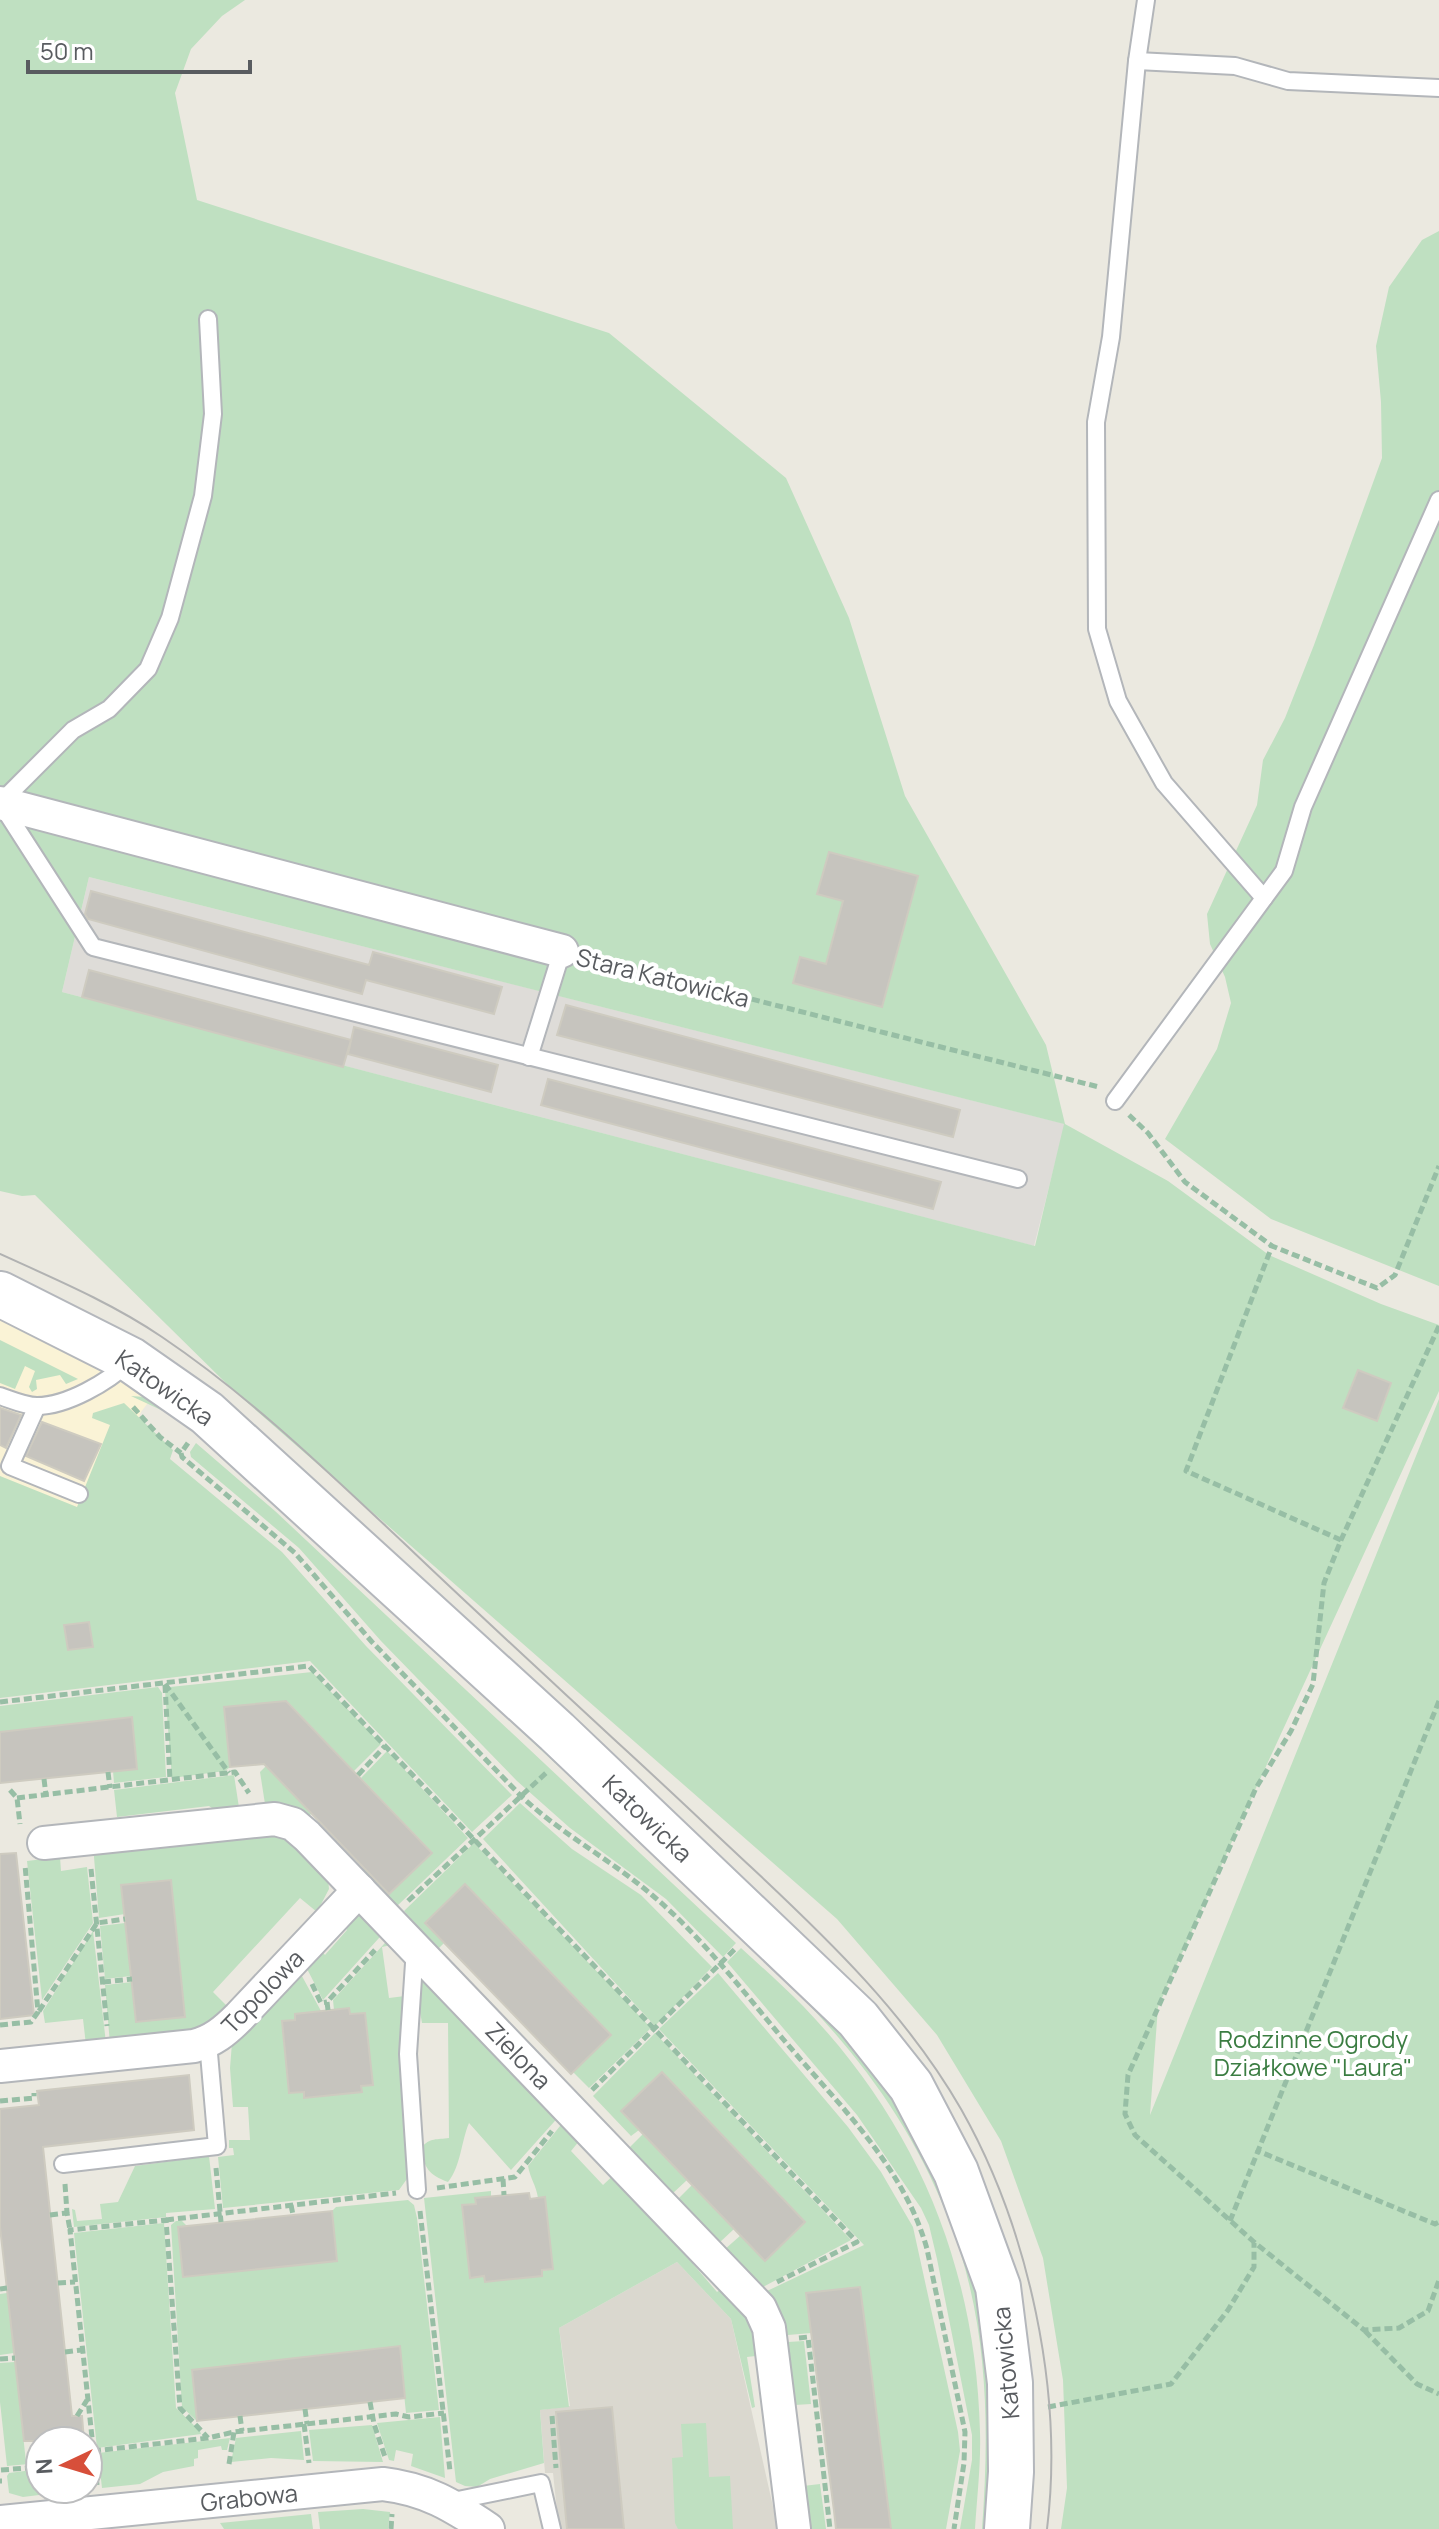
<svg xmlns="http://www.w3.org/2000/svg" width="1439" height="2529" font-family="Manrope,sans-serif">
<rect width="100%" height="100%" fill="#ebe9e0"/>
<polygon fill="#faf3d6" points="0,1313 69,1342 151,1399 141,1412 95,1528 0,1488"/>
<polygon fill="#dedcd8" points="89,877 1065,1124 1034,1246 62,992"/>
<polygon fill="#dad8cf" points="677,2262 731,2319 778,2529 559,2529 553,2473 545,2473 540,2410 570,2406 559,2328"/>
<g fill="#bfe0c1" fill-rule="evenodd">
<path d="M0,0H245L222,16L191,49L175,93L197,200L609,333L786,478L849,618L905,796L1046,1045L1065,1124L1168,1181L1269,1255L1381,1304L1439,1325V1391L1256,1788L1158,2007L1150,2115L1439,1399V2529H1061L1067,2488L1063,2380L1043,2258L1001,2141L937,2035L837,1919L233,1390L35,1195L22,1196L0,1191ZM89,877L1064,1124L1035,1246L62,992Z"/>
<polygon points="1439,231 1439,1286 1271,1219 1165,1139 1217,1049 1231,1003 1225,977 1210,944 1207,914 1257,805 1263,760 1285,718 1314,645 1382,458 1381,402 1376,346 1389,287 1422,240"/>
<polygon points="0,1340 78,1379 66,1384 60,1375 36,1380 37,1389 32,1392 29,1387 35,1371 25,1366 15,1389 0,1383"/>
<path d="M131,1396L145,1397L178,1411L814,1999L884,2083L926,2153L978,2296L991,2369L989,2529H982C990,2422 988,2316 947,2215C893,2079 805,1996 700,1899C660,1862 621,1825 581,1787C453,1668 325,1549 195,1432L176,1417Z"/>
<polygon points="124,1403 173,1450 170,1459 282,1552 366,1646 512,1795 472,1832 310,1661 0,1698 0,1476 77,1507 110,1425 92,1418 93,1413"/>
<polygon points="196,1443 275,1511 736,1943 723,1957 666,1899 570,1828 517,1781 381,1641 299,1548 191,1457 190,1452"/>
<polygon points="312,1672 381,1744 354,1771 287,1701 224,1707 230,1767 225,1771 172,1778 165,1691 170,1687"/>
<polygon points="158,1687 162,1693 166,1777 114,1783 113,1771 137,1768 131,1717 0,1732 0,1706"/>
<polygon points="387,1751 468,1838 397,1906 361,1871 364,1868 390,1894 432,1852 361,1778"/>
<polygon points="266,1766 312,1813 308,1817 293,1807 265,1804 260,1772"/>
<polygon points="234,1775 240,1814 224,1816 209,1806 117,1817 114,1790"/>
<polygon points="520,1803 572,1849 641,1895 712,1967 655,2026 483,1839"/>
<polygon points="259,1825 294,1834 328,1879 329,1889 317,1912 300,1898 213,1992 228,2007 206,2027 194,2033 110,2044 105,1985 132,1982 185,2016 171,1880 125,1914 99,1918 93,1845"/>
<polygon points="474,1843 651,2028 589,2088 573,2072 610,2034 466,1885 425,1923 444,1943 438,1949 404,1911"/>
<polygon points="60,1857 61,1871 87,1867 93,1923 42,2000 27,1861"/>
<polygon points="351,1914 363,1915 388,1928 323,2000 303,1961 317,1946 325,1955 347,1930 336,1917"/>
<polygon points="125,1923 131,1976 105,1979 100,1926"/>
<polygon points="93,1931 106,2043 86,2045 83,2019 45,2023 43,2011"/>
<polygon points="394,1933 400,1943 382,1947 389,1998 405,1996 409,2176 399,2190 223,2208 218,2157 234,2155 233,2148 229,2148 229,2140 250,2140 248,2107 233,2107 230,2068 232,2043 297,1967 321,2011 295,2014 295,2020 282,2021 304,2097 362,2091 361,2086 372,2085 365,2013 350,2014 334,2010 333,2000"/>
<path d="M741,1948C762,1967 783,1986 803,2006C917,2124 976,2268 980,2432C981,2464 977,2497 975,2529H960L972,2460V2435L937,2259L929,2225L921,2208L857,2115L727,1962Z"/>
<path d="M420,1971L442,1999L546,2108L562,2113L511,2170L469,2123C461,2142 461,2166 448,2182C429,2175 424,2168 421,2148C430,2137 437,2140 449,2138L448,2023H422L417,1995Z"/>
<polygon points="718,1973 848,2127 881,2172 913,2227 958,2432 960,2451 946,2529 891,2529 860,2287 807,2293 811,2333 788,2335 767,2291 864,2245 659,2029"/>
<polygon points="655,2033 851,2240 761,2288 724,2250 741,2235 765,2261 805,2222 662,2073 622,2111 639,2130 631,2136 593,2096"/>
<path d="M568,2116L580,2140L571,2151L603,2185L619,2170L698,2258L693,2264L717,2292L727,2285L739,2299L765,2355L747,2357L755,2407L752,2408L731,2319L677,2262L559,2328L569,2407L540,2410L544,2463L490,2479L477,2487L465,2486L456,2482L424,2198L491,2191V2197L476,2198V2204L463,2206L470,2277L484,2276L485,2282L542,2276V2271L553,2269L545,2198H538C536,2185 530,2178 528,2166Z"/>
<polygon points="643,2134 687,2180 672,2194 628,2149"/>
<polygon points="209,2156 215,2209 166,2213 166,2217 74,2227 72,2209 75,2210 77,2221 102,2219 100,2204 118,2202 135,2166"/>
<polygon points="692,2185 734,2229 719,2243 676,2201"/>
<polygon points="408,2200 414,2205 417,2218 439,2410 406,2413 399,2346 192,2370 197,2421 182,2407 171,2225 176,2221 182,2221 187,2226 178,2227 183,2277 337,2261 332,2211 336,2207"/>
<polygon points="164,2223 176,2408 200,2431 201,2434 97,2448 74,2233"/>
<polygon points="7,2293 14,2353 0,2355 0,2294"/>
<polygon points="804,2341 811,2404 795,2405 788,2342"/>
<polygon points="15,2362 26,2462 40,2463 7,2466 0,2402 0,2363"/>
<polygon points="440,2417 445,2478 411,2466 413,2454 396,2450 394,2461 389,2460 377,2423"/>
<polygon points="706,2423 709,2477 730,2476 733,2529 678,2529 675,2523 672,2458 683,2457 681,2424"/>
<polygon points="372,2425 383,2462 313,2461 309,2430"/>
<polygon points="301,2431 304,2460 271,2458 231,2462 236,2438"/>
<polygon points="230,2438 227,2450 222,2450 221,2446 198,2450 198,2458 194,2459 194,2466 163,2472 140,2484 102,2488 98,2453"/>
<polygon points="40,2469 40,2489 87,2489 23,2497 9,2493 7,2476 9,2473"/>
<polygon points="820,2484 826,2529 808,2529 803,2486"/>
<polygon points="363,2509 390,2512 388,2529 320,2529 318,2512"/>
<polygon points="311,2514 313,2529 224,2529 220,2523"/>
</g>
<g fill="#c6c4be" stroke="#cecbc0" stroke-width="2">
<polygon points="829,852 918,876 882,1007 793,983 800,957 826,964 843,901 817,894"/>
<polygon points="91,891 369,965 373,952 502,987 494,1014 366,980 362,994 88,919 85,914"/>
<polygon points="89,970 351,1040 343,1067 82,997"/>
<polygon points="566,1005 960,1110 953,1137 557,1035"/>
<polygon points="354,1027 498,1065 491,1092 348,1054"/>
<polygon points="548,1079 941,1182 933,1209 541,1105"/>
<polygon points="1358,1370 1391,1383 1377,1421 1343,1408"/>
<polygon points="0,1408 21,1415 6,1448 0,1445"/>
<polygon points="42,1422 101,1444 84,1481 26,1456"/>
<polygon points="89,1622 93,1647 68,1650 64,1625"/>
<polygon points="286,1701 432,1853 389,1894 264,1764 230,1767 224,1707"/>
<polygon points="132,1717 137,1769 0,1783 0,1732"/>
<polygon points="16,1853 34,2015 0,2019 0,1854"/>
<polygon points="171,1880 185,2017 136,2022 121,1885"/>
<polygon points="465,1884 611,2035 571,2074 425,1923"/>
<polygon points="349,2008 350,2014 365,2013 373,2085 361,2086 362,2092 304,2098 304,2092 289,2093 282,2021 295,2020 295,2014"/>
<polygon points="662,2072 805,2222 765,2261 621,2111"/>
<polygon points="189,2075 194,2130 43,2147 72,2416 82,2416 84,2441 24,2441 0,2227 0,2109 39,2105 37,2091"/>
<polygon points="529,2193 530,2199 545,2197 553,2269 542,2270 542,2276 485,2282 484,2276 470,2278 462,2205 476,2204 475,2198"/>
<polygon points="332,2211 337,2261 183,2277 178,2227"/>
<polygon points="860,2287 870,2362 891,2529 836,2529 834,2511 806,2293"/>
<polygon points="400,2346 405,2398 197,2421 192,2370"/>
<polygon points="612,2407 624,2529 567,2529 556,2412"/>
</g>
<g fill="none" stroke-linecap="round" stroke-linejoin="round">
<defs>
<g id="service">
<polyline points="1146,0 1137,61 1111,337 1096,422 1097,629 1118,701 1164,783 1264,898"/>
<polyline points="1137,61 1235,66 1288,81 1439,88"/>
<polyline points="0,803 73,730 109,709 148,669 170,618 203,496 213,414 208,319"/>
<polyline points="1,804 93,947 1018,1179"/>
<polyline points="529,1057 562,951"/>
<polyline points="1115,1101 1284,871 1303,807 1439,500"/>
<path d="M0,1396C12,1400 25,1406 37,1406C67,1406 108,1382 129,1362"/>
<polyline points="37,1406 10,1466 79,1494"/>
<polyline points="415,1948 408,2054 417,2190"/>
<polyline points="63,2164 217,2146 208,2042"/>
<polyline points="448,2502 541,2483 552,2529"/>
</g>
<g id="minor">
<polyline points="0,803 562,951"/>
<polyline points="44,1843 275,1819 293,1824 307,1836 760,2308 769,2328 794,2529"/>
<path d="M0,2066L194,2046C213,2041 225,2031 239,2017L359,1890"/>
<path d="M0,2522L383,2484C426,2489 452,2505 488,2529"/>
</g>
<polyline id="secondary" points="0,1294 131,1360 207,1413 557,1732 858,2019 911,2086 956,2172 998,2287 1010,2383 1011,2472 1007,2529"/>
</defs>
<use href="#service" stroke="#b3b6ba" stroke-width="20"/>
<use href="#minor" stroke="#b3b6ba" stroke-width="36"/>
<use href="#secondary" stroke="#b4b7bc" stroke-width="48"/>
<g stroke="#97bea5" stroke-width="5" stroke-dasharray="8 4" stroke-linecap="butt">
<polyline points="589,958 1099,1087"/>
<polyline points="1129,1115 1148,1133 1185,1182 1272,1246"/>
<polyline points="1439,1326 1341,1540 1324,1583 1313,1684 1291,1731 1256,1788 1128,2075 1125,2114 1135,2135 1254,2242 1364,2330 1399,2328 1428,2311 1439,2280"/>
<polyline points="133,1407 160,1437 181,1453"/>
<path d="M188,1443L181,1453L182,1457L295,1553L372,1642L521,1796C561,1834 610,1859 652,1895C702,1937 742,1990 783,2039C837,2103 904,2166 927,2249L965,2432L964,2463L954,2529"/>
<polyline points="1341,1540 1186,1471 1272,1246 1377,1288 1395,1275 1439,1166"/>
<polyline points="165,1684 229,1773"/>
<polyline points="165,1685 170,1780"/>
<polyline points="1439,1701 1258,2151 1435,2224 1439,2222"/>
<polyline points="0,1702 309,1666 857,2242 777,2282"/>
<polyline points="108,1772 110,1788"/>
<polyline points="358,1775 385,1746"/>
<polyline points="44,1779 46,1795"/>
<polyline points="10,1790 17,1798 20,1824"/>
<polyline points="17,1798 235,1772 249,1793"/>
<polyline points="91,1869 107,2026"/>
<polyline points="408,1901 547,1772"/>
<polyline points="103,1982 132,1979"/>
<polyline points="312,1984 321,2003 327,2002"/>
<polyline points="328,2010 327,2002 375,1950"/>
<polyline points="39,2011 97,1923 125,1919"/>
<polyline points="0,2025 31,2022 38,2012 25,1865"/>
<polyline points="592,2090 735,1949"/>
<polyline points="0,2101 34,2098 34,2093"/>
<polyline points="216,2168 221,2222"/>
<polyline points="503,2179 504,2195"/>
<polyline points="65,2184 67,2213"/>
<polyline points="437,2188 515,2177 552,2131"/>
<polyline points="291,2205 293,2215"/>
<polyline points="420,2211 450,2471"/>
<polyline points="50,2215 67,2213 70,2230"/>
<polyline points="166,2220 396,2193"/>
<polyline points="1230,2221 1258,2151"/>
<polyline points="58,2283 75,2282"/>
<polyline points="0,2289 7,2288"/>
<polyline points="1365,2331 1417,2384 1439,2394"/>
<polyline points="799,2338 808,2337 830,2529"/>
<polyline points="65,2352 82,2350"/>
<polyline points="0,2359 15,2358"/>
<polyline points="370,2402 374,2424 385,2457"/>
<polyline points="1048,2407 1171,2384 1228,2310 1254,2267 1254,2243"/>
<polyline points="305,2409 307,2424"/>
<polyline points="77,2416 87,2400"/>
<polyline points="240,2416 242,2431"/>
<polyline points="552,2416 556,2468"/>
<polyline points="304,2424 309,2463"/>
<polyline points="93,2451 208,2438 234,2432 396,2414 409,2417 444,2413"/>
<polyline points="229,2464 234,2432"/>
<polyline points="1,2470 40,2467"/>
<polyline points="0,2481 2,2481"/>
<polyline points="97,2485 70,2230 166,2220 180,2408 208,2438"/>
<polyline points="391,2529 392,2514"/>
</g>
<use href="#service" stroke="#fff" stroke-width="16"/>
<use href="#minor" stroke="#fff" stroke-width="32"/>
<use href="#secondary" stroke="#fff" stroke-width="44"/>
<path stroke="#b1b2b2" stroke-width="2" d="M0,1254C55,1279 112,1303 162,1337C251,1397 329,1473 407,1546C476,1612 547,1677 617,1742C662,1783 706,1825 751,1867C829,1940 907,2015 961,2109C1029,2229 1064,2392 1047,2529"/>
</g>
<g text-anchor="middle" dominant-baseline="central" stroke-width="8" stroke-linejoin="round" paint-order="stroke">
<g font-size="24" fill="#595c60" stroke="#fff">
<text transform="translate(663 977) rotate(14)">Stara Katowicka</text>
<text transform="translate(165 1387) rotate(35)">Katowicka</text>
<text transform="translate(648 1818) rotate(44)">Katowicka</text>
<text transform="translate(262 1991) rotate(-46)">Topolowa</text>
<text transform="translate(519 2055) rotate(46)">Zielona</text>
<text transform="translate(1005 2363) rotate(-95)">Katowicka</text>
<text transform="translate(249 2497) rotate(-6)">Grabowa</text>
</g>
<g font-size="24" fill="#3b7d42" stroke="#fff">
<text x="1313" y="2038">Rodzinne Ogrody<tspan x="1313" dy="28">Działkowe "Laura"</tspan></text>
</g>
</g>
<g transform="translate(64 2465) rotate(266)"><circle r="38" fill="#ffffff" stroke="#bdbebf" stroke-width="2"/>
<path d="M0-6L14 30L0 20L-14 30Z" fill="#d74f3a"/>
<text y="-12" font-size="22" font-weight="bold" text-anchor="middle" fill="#595c60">N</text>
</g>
<path d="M28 60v12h222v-12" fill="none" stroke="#595c60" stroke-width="4"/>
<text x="40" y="60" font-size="24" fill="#595c60" stroke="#ffffff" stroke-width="6" paint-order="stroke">50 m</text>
</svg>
